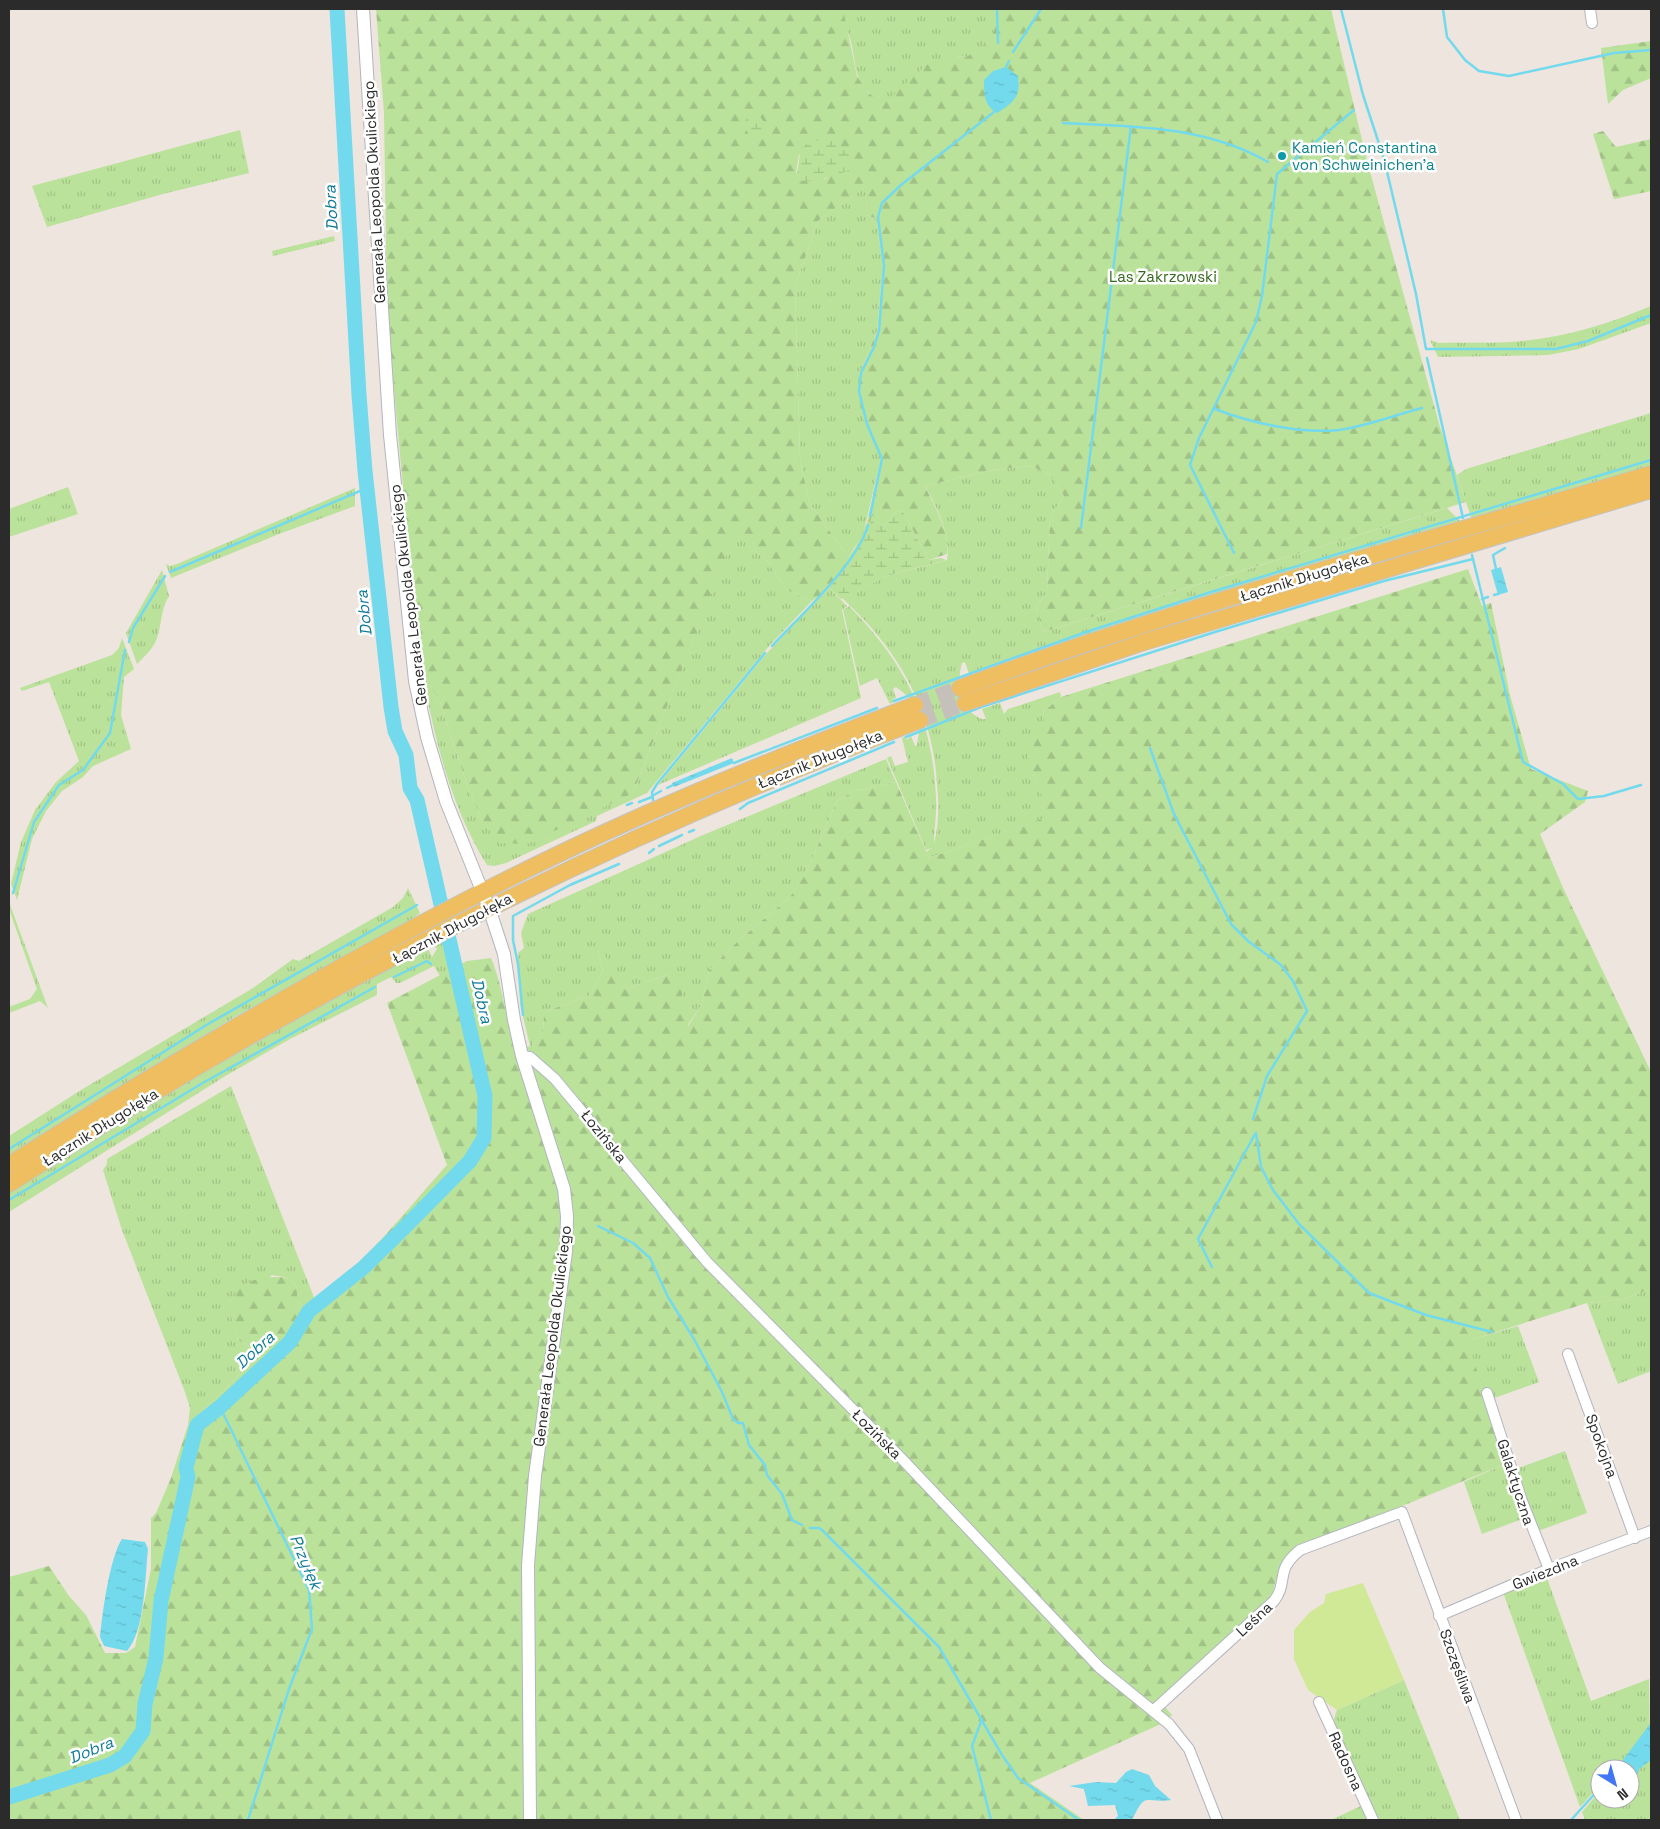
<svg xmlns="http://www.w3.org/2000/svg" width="1660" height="1829" font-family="'Space Grotesk',sans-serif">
<defs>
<pattern id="grass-tufts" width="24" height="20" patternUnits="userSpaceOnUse" patternTransform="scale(1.25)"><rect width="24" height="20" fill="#bbe29b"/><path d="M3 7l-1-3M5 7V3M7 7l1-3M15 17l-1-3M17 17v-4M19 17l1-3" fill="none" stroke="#a1c286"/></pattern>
<pattern id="forest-firs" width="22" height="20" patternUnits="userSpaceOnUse" patternTransform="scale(1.25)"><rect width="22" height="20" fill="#bbe29b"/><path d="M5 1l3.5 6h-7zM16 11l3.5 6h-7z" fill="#a1c286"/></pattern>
<pattern id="wetland-marsh" width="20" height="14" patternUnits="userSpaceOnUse" patternTransform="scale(1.25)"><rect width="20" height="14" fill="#bbe29b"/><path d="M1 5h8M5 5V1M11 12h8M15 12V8" fill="none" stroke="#a1c286"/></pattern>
<pattern id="water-ripples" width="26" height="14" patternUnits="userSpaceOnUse" patternTransform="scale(1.25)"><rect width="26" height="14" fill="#73daed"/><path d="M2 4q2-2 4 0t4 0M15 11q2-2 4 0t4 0" fill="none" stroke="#64bbcb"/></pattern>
</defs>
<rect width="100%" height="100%" fill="#ede5de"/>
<g fill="url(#grass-tufts)">
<path d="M833,9H993L994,41L966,57L956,56L1248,568L878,100C848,82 859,54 846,28C843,21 837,15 833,9Z"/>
<polygon points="240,130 249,173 163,194 47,227 32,186"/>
<polygon points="868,185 866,215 875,218 883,264 877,331 859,375 881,458 863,535 848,557 809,502 800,459 795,286 818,221"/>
<polygon points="334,236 335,241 273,256 272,251"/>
<path d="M1651,306V323L1579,349L1548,355L1438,357L1430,340L1439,343C1466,342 1494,344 1521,341C1566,337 1609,324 1651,306Z"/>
<polygon points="1651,413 1651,466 1472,520 1457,475 1466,469"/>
<path d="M1031,466L1049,474L1064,496L1050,517L1047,592L1036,607L1043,632L1447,508L1461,522L962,679L969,674L965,662L962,663C956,684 959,710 982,719H986L982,709L1000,703L1004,714L1008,709L1060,692L1061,697L1043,712L1046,728L1033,774L1051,816L929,858L926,852L932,848L926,850L887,758L891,756L895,766L908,762L902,738L905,736L907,740L911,736L915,746L917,745C922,714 923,707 896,687L893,689L896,698L893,699L894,702L890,704L877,678L860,686L843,610L849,606C905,663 933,718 936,799C937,814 934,830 934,844C939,825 939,804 937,784C933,709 897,648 842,598L887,576L947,560C951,536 937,507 925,486L992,470Z"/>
<polygon points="68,487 78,514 9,537 9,509"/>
<polygon points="355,488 355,506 279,534 171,578 166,564 170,566 177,564"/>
<path d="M735,533L767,561L787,590L812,601L770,645L647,793L597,816L596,821L506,863L494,866L487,865C446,799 432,725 418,650L428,682L440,702L468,788L483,822L633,793Z"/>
<path d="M162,570L169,596C161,609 162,621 158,635C155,647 146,655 137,664L126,633Z"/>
<polygon points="829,588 847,606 842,610 861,698 658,785 766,654"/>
<polygon points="122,638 134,669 124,677 121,715 131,749 93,766 83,777 62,791 46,811 32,839 17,900 11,884 21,842 35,810 56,782 79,761 49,682 22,691 20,688 112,655 119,648"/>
<polygon points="886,759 896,782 854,791 837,801 806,873 790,897 738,941 709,970 702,1004 687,1026 667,975 627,989 598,949 603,971 589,996 544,1012 543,1031 532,1046 530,1046 520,1004 518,953 524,948 521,933 528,914 703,835"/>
<polygon points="408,888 420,913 410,921 233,1018 9,1155 9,1136 81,1090 253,988 293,959 299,961 393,907 403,898"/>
<polygon points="9,902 48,1008 40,1001 9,1013 9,1007 30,999 37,989 9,909"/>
<path d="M447,940L454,968L440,976L434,966L400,983H396L391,977L377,984V995L290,1039L227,1075L9,1212V1192C146,1106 284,1023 427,946L432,957L437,949L435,946Z"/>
<polygon points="231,1086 315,1300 304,1306 297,1302 297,1287 289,1278 272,1275 231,1315 238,1340 262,1353 188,1425 190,1408 185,1392 122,1230 103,1170 107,1164 107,1159"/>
<polygon points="1651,1289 1651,1371 1618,1384 1587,1303 1623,1299"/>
<polygon points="1518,1326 1539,1382 1486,1401 1467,1341"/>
<polygon points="1565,1451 1587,1513 1538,1531 1516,1469"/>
<polygon points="1505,1464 1525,1518 1482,1534 1464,1482"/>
<polygon points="1546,1575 1591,1701 1649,1679 1651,1820 1585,1820 1582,1812 1600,1791 1600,1799 1630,1799 1630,1769 1600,1769 1600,1785 1580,1807 1504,1595 1504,1592"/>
<polygon points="1404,1680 1460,1820 1377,1820 1335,1729 1334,1719 1337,1710"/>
<polygon points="1363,1805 1371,1820 1331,1820"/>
</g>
<g fill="url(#forest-firs)" fill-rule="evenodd">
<path d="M376,9H843L857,76L868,93L878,99H889L926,65L956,56L966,57L993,41V9H1331L1366,157L1440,427L1466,502L1043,632L1036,607L1047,592L1050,517L1064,496L1049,474L1031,466L992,470L925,486C933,503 951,535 947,554L929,560L902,510L897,511L856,555L829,588L812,601L787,590L767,561L735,534L633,793L527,844L499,843L483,822L468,788L440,702L428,682L418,650L387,313L384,113ZM799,154L828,178L810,180L796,173ZM867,186L866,215L875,218L883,265L877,331L859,375L857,394L865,424L881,458L867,523L855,548L848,557L809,502L800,459L795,286L818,221Z"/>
<polygon points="1651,41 1651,78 1623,90 1608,104 1601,48"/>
<polygon points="1603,131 1616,147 1651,139 1651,191 1614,199 1593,134"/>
<path d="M1468,569L1482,606L1491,603L1510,695L1531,769L1588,791L1585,802L1540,834L1564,890L1651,1072V1289L1623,1299L1587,1303L1468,1341L1505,1464L1341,1531L1289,1555L1280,1566L1271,1599L1163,1705L1172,1715L1163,1723L1030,1783L1084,1820H9V1577L49,1566L69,1596L86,1615L105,1653H126L135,1647L151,1569V1518L156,1513L171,1478L188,1425L262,1353L238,1340C236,1332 231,1322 231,1313C230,1281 262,1274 289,1278L297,1287V1302L304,1306C354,1278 408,1208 447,1165L387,1003L467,961L491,958C503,987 506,1018 514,1049L532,1046L543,1031L544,1012L589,996L603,971L598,949L600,948L627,989L667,975L680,986L688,1026L702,1004L709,970L738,941L790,897L806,873L837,801L854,791L896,782L929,858L1050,816L1033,774L1025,746L1045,728L1043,712L1061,697Z"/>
</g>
<g fill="url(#wetland-marsh)">
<path d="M751,112C763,116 764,122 767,133L760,140L750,137L743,123Z"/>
<path d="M829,139L853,157L849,170C836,175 811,184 798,181C796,173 798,169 799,161C800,141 812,141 829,139Z"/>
<path d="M902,510L929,560L941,558L946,560L887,576L841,599L829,588C850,562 864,548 872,515L884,525L897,511Z"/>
</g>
<polygon fill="#d0e997" points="1363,1583 1404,1680 1337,1710 1308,1690 1294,1659 1294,1630 1310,1612 1324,1603 1326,1594"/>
<g fill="url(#water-ripples)">
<path d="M1006,67L1018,76C1021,97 1014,102 997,113C984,106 984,94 984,80L993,71Z"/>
<polygon points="1501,567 1508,592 1498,595 1491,570"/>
<polygon points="732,758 734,763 674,787 672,783"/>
<path d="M122,1539L145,1542L148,1549C145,1577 145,1631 127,1651L104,1646L100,1637C102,1615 110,1556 122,1539Z"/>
<polygon points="1650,1724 1651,1760 1639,1769 1638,1774 1630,1772 1630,1769 1624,1769 1619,1765"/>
<path d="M1132,1769L1149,1775L1155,1786L1171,1800C1143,1804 1147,1790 1132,1820H1114L1118,1816L1115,1805L1088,1806L1084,1789L1069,1786L1096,1782L1116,1783L1126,1772Z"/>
</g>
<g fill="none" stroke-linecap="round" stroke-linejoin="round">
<g stroke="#73daed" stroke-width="2.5">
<polyline points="997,9 998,43"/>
<polyline points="1341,9 1363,95 1384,159 1416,294 1426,349 1556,349 1588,341 1651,315"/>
<polyline points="1443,9 1447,37 1465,60 1479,71 1509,76 1614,53 1651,50"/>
<polyline points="1013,52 1041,9"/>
<polyline points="1006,67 1009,61"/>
<path d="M1063,123C1133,126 1205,126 1268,162"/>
<polyline points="1427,358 1463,518"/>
<path d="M1215,409C1251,423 1300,434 1339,430C1367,426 1395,415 1422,408"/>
<polyline points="870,516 882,459 867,424 859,391 861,373 874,347 879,331 884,265 878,217 882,203 901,185 994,112"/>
<polyline points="1081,528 1131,126"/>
<polyline points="1234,553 1190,465 1199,438 1256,322 1262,296 1277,174 1354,110"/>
<polyline points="1472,555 1523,762 1563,784 1578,799 1604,796 1641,785"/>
<polyline points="1496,569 1493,555 1505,548"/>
<polyline points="170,572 367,488"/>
<polyline points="1494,595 1498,594"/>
<polyline points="1482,599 1488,597"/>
<polyline points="129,642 133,628 165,576"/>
<path d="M772,646C800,616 858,563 868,525"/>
<polyline points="894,701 1086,632 1211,592 1651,460"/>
<polyline points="906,737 981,707 1215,632 1384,581 1473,559"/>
<polyline points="1150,748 1174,814 1231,924 1248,941 1281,965 1293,981 1307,1011 1267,1076 1253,1119"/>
<polyline points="734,763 877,708"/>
<polyline points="667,788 673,785"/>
<polyline points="652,796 661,791"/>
<polyline points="653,800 652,792 657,784 765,653"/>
<polyline points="639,802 652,797"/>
<polyline points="627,805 632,803"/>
<polyline points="740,809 748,803 894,742"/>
<polyline points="689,832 694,830"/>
<polyline points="659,846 682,835"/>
<polyline points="649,853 654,849"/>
<polyline points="13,893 34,822 59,785 83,770 110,733 125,650"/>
<polyline points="394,977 427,961 431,964"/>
<polyline points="523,1015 518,964 513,940 513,916 570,885 619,864"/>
<polyline points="1256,1133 1261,1167 1273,1190 1299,1224 1369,1293 1426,1315 1492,1332"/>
<polyline points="9,1149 208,1024 417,905"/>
<polyline points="9,1200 201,1084 375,987"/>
<polyline points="598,1226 633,1243 650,1258 668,1297 694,1339 722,1392 733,1419 738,1423 743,1423 749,1445 765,1465 767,1475 782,1494 792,1520 802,1525"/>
<polyline points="1212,1267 1198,1239 1255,1134"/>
<polyline points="220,1407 309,1590 312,1629 289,1689 248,1820"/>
<polyline points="810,1528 819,1528 822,1530 939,1647 1002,1755 1018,1778 1079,1820"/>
<polyline points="982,1719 972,1746 991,1820"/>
<polyline points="1571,1820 1600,1788"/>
</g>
<polyline stroke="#73daed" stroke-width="15" points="9,1797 110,1765 125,1756 143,1731 145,1704 156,1658 161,1601 188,1477 186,1467 197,1425 220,1407 290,1342 309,1311 363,1268 403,1229 470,1161 484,1138 485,1096 417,800 410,788 406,755 395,731 391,707 365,471 359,395 337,9"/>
<g stroke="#c6c0ba" stroke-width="16" stroke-dasharray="16 8" stroke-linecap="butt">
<polyline points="915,705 960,688"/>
<polyline points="920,720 965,703"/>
</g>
<defs>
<g id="minor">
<polyline points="1590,9 1592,23"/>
<polyline points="522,1056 530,1057 555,1079 707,1262 902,1459 1100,1668 1169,1724 1189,1749 1217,1820"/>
<polyline points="1568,1354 1635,1538"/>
<polyline points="1487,1393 1522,1501 1549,1569"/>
<polyline points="1439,1616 1549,1569 1651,1531"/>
<polyline points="1319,1702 1373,1820"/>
<path d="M1154,1710L1274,1601C1289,1581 1274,1571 1300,1550L1402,1512L1516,1820"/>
</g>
<polyline id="tertiary" points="363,9 390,435 415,681 427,737 446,801 489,908 504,954 514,1020 522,1056 564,1189 567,1216 566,1252 535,1476 528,1565 530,1820"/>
<g id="primary">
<path d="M960,688C1186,604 1421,543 1651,474"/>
<polyline points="965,703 1141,643 1651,490"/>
<path d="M9,1165C172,1062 338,964 510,878C641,812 778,757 915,705"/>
<path d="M9,1184C78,1140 148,1095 219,1054C443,923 678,813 920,720"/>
</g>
</defs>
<use href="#minor" stroke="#b1b5bf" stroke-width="12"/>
<use href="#tertiary" stroke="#b1b5bf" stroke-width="14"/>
<use href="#primary" stroke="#c4c4c4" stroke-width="18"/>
<use href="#minor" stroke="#fff" stroke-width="10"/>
<use href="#tertiary" stroke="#fff" stroke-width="12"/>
<use href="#primary" stroke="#eebe61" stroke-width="16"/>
</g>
<circle fill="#0f9aa8" stroke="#fff" stroke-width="2" cx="1282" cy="156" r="5"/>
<g text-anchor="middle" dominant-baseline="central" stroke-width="5" stroke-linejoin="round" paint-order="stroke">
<g font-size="15" fill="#0d838f" stroke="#fff" text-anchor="start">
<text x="1292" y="147">Kamień Constantina<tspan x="1292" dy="17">von Schweinichen'a</tspan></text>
</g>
<g font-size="15" fill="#2b2b2b" stroke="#fff">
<text transform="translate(374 192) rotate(-93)">Generała Leopolda Okulickiego</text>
<text transform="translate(1304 577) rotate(-17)">Łącznik Długołęka</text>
<text transform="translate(408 595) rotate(-97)">Generała Leopolda Okulickiego</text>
<text transform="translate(820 759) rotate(-22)">Łącznik Długołęka</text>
<text transform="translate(452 928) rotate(-28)">Łącznik Długołęka</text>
<text transform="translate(100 1127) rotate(-32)">Łącznik Długołęka</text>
<text transform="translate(604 1136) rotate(51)">Łozińska</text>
<text transform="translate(552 1336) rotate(-83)">Generała Leopolda Okulickiego</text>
<text transform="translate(877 1434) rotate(45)">Łozińska</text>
<text transform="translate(1602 1446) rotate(70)">Spokojna</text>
<text transform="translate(1516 1482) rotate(72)">Galaktyczna</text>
<text transform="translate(1545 1572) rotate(-22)">Gwiezdna</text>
<text transform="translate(1254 1619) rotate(-43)">Leśna</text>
<text transform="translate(1458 1666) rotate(70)">Szczęśliwa</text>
<text transform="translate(1346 1761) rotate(66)">Radosna</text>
</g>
<g font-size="15" fill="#34681c" stroke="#fff">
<text x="1163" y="276">Las Zakrzowski</text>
</g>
<g font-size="16" font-style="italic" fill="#107a9b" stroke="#fff">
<text transform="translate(331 208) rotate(-93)">Dobra</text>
<text transform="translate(364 613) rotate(-96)">Dobra</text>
<text transform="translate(482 1001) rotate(77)">Dobra</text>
<text transform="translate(255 1350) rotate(-42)">Dobra</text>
<text transform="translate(306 1562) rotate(67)">Przyłęk</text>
<text transform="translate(91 1750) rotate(-22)">Dobra</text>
</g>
</g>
<rect width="1660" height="1829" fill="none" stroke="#2b2b2b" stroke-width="20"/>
<g transform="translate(1615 1784) rotate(143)"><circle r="24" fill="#ffffff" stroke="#aaaaaa"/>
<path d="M0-4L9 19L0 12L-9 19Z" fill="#4177f7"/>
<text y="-8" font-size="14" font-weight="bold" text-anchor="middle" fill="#2b2b2b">N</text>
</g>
</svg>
